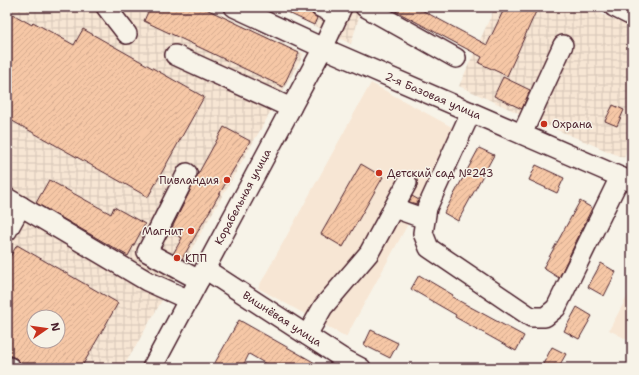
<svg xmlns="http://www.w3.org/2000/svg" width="639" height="375" font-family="'Shantell Sans',sans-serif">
<defs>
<pattern id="industrial-grid" width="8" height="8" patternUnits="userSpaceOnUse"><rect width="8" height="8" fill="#f7e6d4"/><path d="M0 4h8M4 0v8" fill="none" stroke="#d5c5b6"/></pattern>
<pattern id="building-hatch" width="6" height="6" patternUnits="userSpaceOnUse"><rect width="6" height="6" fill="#f6c7a6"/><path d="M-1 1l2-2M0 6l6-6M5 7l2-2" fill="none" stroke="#d4aa8f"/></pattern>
</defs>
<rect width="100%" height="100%" fill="#f7f3e8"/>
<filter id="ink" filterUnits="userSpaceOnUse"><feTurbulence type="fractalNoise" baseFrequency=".025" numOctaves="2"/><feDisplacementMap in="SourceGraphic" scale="8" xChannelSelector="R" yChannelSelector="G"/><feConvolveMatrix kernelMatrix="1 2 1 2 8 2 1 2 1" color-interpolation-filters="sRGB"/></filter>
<g filter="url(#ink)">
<g fill="#f7e6d4">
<polygon points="371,83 459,131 346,337 258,288"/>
<polygon points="632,288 632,342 609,330"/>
</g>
<g fill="url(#industrial-grid)">
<polygon points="7,7 206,7 304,54 123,368 92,368 37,341 58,341 58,317 34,317 7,326"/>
<polygon points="276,7 362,7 351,44"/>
<polygon points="495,7 587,7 632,28 632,140 624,158 529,118 459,86"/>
</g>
<g fill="url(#building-hatch)" stroke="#4a1f2b" fill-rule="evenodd">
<polygon points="150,7 202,7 299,53 283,87 144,21"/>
<polygon points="276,7 309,7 311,13 317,18 314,25"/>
<polygon points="388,7 416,7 487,45 505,7 538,7 507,76 479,63 482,57"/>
<polygon points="7,11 32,25 33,22 74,45 83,29 204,97 148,197 7,118"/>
<polygon points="503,77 530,90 522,109 494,96"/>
<polygon points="613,105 624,110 617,126 605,121"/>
<polygon points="224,127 250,141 182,259 173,254 182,238 170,232 198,174"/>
<polygon points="479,148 494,155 458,221 444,213"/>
<polygon points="361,164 383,177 343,247 321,234"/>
<polygon points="536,165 564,178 557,193 529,180"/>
<polygon points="49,180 111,214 114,207 145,224 128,256 36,203"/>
<polygon points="412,196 419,200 417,204 409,202"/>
<polygon points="580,201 592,208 559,278 543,268"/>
<path d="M17,245L118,303L81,368H25L22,366L20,362L16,358L7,355V262ZM34,317H58V341H34Z"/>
<polygon points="601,263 616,272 604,296 588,287"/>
<polygon points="419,275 453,295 452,297 524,336 516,351 455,317 456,315 411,289"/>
<polygon points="577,307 592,316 579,339 564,331"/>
<polygon points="239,320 324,368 273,368 249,354 242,368 212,368"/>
<polygon points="371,330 398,343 390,358 364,345"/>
<polygon points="552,347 566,354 558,368 541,368"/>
</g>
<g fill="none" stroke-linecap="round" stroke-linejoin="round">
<defs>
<g id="minor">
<polyline points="106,7 127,34"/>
<polyline points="234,7 323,48 632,182"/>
<polyline points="320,7 338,16"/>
<polyline points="365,7 456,58"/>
<polyline points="614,7 632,16"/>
<polyline points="175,55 291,108"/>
<polyline points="471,112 427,208 423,233 429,248 531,317 545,317 556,308 620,177"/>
<polyline points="522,134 563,45"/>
<polyline points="187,173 147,252 199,280"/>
<polyline points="7,198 147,281 189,300"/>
<polyline points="394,208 425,219"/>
<polyline points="7,231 21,206"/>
<polyline points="205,269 342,358 361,368"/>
<polyline points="307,335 323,307 369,253 407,183"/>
<polyline points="7,366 11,368"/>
<polyline points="152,368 323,48 342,7"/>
</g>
</defs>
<use href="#minor" stroke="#4a1f2b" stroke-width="22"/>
<use href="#minor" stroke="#f7f3e8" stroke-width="19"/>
</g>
</g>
<g fill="#c8321e" stroke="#f7f3e8" stroke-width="1.5">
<circle cx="544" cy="124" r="4"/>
<circle cx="379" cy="173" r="4"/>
<circle cx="227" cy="180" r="4"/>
<circle cx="191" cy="231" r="4"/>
<circle cx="177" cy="258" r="4"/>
</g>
<g text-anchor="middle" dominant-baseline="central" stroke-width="3" stroke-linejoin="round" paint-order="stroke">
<g font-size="11" fill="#4a1f2b" stroke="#f7f3e8">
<text transform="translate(433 96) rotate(23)">2-я Базовая улица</text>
<text transform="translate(243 197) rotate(-62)">Корабельная улица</text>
<text transform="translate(282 319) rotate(33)">Вишнёвая улица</text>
</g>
<g font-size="11" fill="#4a1f2b" stroke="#f7f3e8" text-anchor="start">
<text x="552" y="124">Охрана</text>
<text x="387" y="173">Детский сад №243</text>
<text x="219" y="180" text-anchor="end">Пивландия</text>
<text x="183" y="231" text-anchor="end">Магнит</text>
<text x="185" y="258">КПП</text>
</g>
</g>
<rect width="639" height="375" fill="none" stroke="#f7f3e8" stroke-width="24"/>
<rect x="12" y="12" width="615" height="351" fill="none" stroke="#4a1f2b" stroke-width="1.5" filter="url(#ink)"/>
<g transform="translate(46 329) rotate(77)"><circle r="19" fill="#f7f3e8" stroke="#b29e9c"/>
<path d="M0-3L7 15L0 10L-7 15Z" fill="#c8321e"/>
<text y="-6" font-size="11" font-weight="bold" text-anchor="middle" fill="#4a1f2b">N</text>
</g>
</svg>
